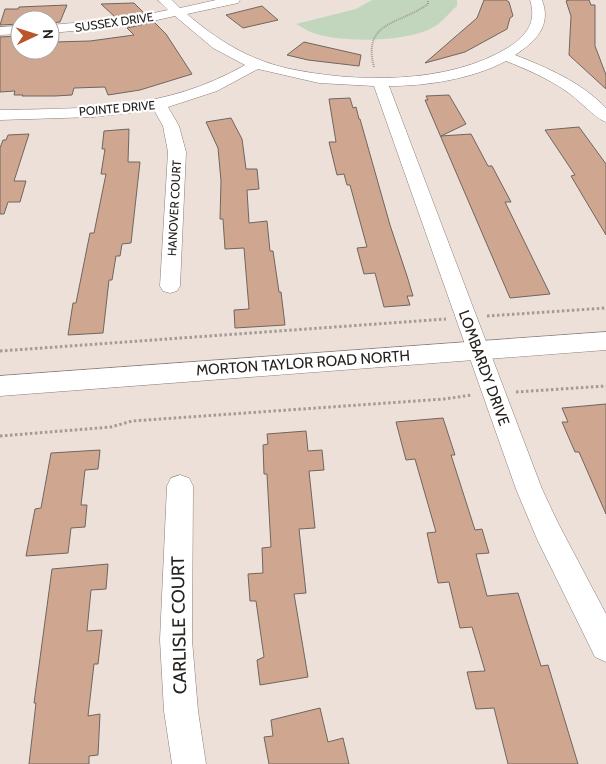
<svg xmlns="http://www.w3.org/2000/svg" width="606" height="764" font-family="Cabin,sans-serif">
<rect width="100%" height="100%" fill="#ede0d9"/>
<path fill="#c2d6be" d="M372,0H457V6C450,12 444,20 437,25C411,43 342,43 313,33C307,31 302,27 296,24L356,9Z"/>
<g fill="#cfa790" stroke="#70655f">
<polygon points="484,0 506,0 509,2 513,16 510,18 507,29 465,52 425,63 477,18"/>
<polygon points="569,0 589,0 591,5 595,5 595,46 606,75 606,89 569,55 571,16 566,1"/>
<polygon points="134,3 144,13 115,17 101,4"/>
<polygon points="67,5 60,22 50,23 50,20 20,20 20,24 0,25 5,9 18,9 19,7"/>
<polygon points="262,6 278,20 243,28 226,15"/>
<polygon points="154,22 166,34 192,74 140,90 108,95 105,87 74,88 72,95 55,96 22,96 23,95 14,95 15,91 0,92 0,37 20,36 20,50 50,50 50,35 56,34 53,42 90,41 134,35 127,28"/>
<polygon points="304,42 361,55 359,66 308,60 287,55"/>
<polygon points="449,95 466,124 441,136 471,134 488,166 492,166 511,202 505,202 550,294 510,298 425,100 428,100 426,96"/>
<polygon points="350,98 353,108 356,107 359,119 360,119 390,225 407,276 413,296 407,296 410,305 384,307 375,273 364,274 357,248 367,247 350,185 347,185 344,174 337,175 329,142 336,142 329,99"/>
<polygon points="231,118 242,139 246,169 257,169 259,189 247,190 249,223 267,221 270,251 273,251 279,292 281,292 285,325 235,328 234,310 249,309 244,248 225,249 223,219 220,219 221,181 218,148 206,122"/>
<polygon points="579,127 606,164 606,235 571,176 575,175 545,130"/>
<polygon points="129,129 128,162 140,162 131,243 122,244 120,256 116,256 112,280 109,280 103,333 68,335 73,303 76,303 90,233 94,233 106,174 101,174 105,149 102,149 104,131"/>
<polygon points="29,134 14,181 26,181 20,202 8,202 4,214 0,214 0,148 3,140 6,140 8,135"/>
<polygon points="606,404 606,514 579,452 575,452 562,422 568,422 562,408"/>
<polygon points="443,418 455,455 451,455 475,530 482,529 489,553 476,554 487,596 518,593 541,666 548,665 578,764 508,764 494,708 476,709 467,672 485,671 472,627 460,628 449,582 438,583 427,533 436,532 415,459 406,460 396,422"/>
<polygon points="306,431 308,451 322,450 324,470 309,471 315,528 299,529 306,593 294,594 308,677 260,685 257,660 264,657 256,601 250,601 248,574 263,573 262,548 271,547 267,474 264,474 263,445 268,444 267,434"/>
<polygon points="100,450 98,469 85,470 81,505 87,505 85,527 71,528 68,553 26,556 35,509 41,508 51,453"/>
<polygon points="108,564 106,589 91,590 87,631 102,630 98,664 94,664 88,716 100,714 98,755 89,756 89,764 29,764 36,703 34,703 52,569"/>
<polygon points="320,708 328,742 343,738 349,764 269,764 264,737 273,736 271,720"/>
</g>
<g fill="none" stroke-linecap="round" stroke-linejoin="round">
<defs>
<g id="minor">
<path d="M158,0H172L180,8L216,0H240L238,3L187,14C217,40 248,59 286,68C354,83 448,85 509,47C527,35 537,22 530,0H542C552,26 535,42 515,55C548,68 581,82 606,108V122C596,119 577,98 566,91C547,78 526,69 506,61C472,79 427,86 389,86L542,489L558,523L606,614V662L595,657L537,539L516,489L374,86L319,83L258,69L217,91L168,107L179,126L186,152L180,286L177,291L170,293L163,291L160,286L168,152L163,126L154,110L93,117L0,120V110C90,108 164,111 245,65L213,48L175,16L130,26L50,33V25L130,18L168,10Z"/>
<polygon points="20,26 20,34 0,35 0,27"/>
<polygon points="180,475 189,478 193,486 192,640 198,711 206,764 172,764 164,711 160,640 167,486 171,478"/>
</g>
<polygon id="tertiary" points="606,332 606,350 0,396 0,376"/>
</defs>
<use href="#minor" stroke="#897e78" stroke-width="1"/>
<use href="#tertiary" stroke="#897e78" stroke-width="1"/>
<path stroke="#a59b96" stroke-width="2" stroke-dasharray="1 1" stroke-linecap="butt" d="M374,67C362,21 399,25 428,4V0"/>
<g stroke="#a59b96" stroke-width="3" stroke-dasharray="2.5 2.5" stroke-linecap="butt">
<polyline points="487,316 606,308"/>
<polyline points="0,351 446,319"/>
<polyline points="516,392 606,386"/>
<polyline points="0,436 111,427 132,421 444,399 472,395"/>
</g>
<use href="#minor" fill="#fff" fill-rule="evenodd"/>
<use href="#tertiary" fill="#fff" fill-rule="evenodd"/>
</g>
<g text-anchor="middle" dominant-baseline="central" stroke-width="4.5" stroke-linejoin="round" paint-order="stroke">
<g font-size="12" fill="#26221f" stroke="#fff">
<text transform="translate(114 22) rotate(-8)">SUSSEX DRIVE</text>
<text transform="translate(117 108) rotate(-5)">POINTE DRIVE</text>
<text transform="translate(174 208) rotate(-87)">HANOVER COURT</text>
</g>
<g font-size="15" fill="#26221f" stroke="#fff">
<text transform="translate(303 363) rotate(-4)">MORTON TAYLOR ROAD NORTH</text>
<text transform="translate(484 368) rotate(70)">LOMBARDY DRIVE</text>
</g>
<g font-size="18" fill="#26221f" stroke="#fff">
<text transform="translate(179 625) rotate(-91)">CARLISLE COURT</text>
</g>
</g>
<g transform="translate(35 35) rotate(86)"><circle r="24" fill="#ffffff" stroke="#a8a7a5"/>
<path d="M0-4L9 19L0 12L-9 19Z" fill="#bc552b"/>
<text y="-8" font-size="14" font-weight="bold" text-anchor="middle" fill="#26221f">N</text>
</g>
</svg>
